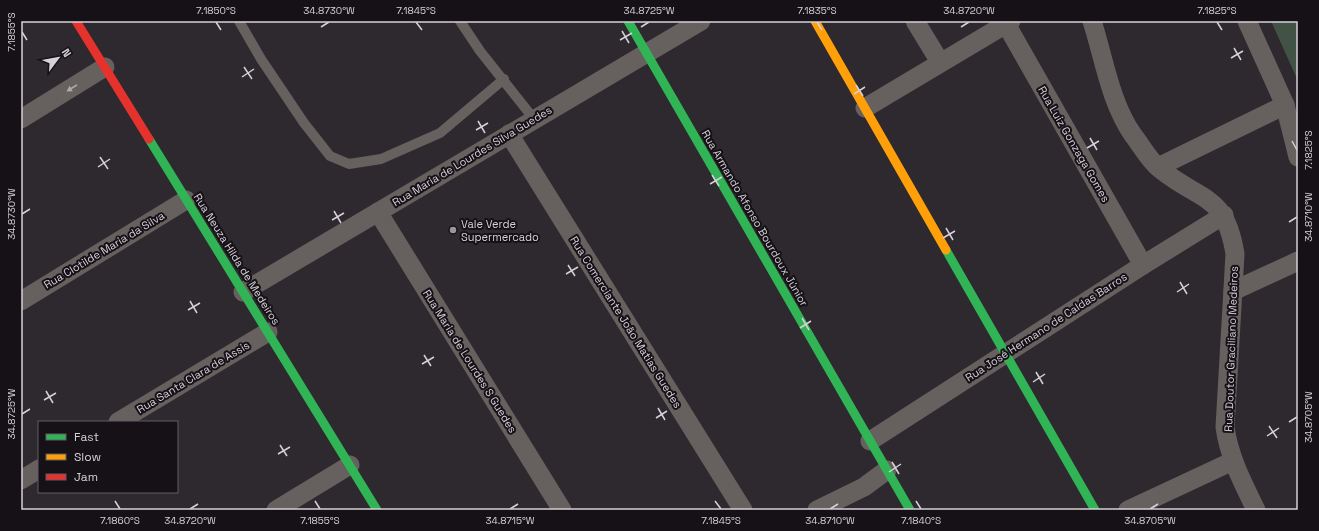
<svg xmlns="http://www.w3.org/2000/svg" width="1319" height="531" font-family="'Space Grotesk',sans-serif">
<rect width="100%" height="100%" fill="#2e292f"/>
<polygon fill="#425245" points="1271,21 1298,21 1298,81"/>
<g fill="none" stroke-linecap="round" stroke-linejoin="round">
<g stroke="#66605f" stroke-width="10">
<polyline points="239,21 261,59 304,123 330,156 349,164 381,159 440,133 504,79"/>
<polyline points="460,21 480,51 534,119"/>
</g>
<g stroke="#66605f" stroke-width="19">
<polyline points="915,21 940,62"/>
<path d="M1092,21C1104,58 1110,102 1133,135C1141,145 1149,160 1159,168C1200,202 1225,192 1235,254L1225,427C1229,457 1243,483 1256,510"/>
<polyline points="1247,21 1285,105 1298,157"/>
<polyline points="1006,24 1143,265"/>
<polyline points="865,108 1011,21"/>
<polyline points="21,119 105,67"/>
<polyline points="509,134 743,510"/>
<polyline points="1158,167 1285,105"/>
<polyline points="378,212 562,510"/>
<polyline points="1233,291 1298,261"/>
<polyline points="243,292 701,21"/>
<polyline points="21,301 186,200"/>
<polyline points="118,422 268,332"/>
<polyline points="870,441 1143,265 1224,215"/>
<polyline points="21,480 39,469"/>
<polyline points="276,510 350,465"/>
<polyline points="817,510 864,487 887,470"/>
<polyline points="1128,510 1233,461"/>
</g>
<g stroke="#30b455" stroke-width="9">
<polyline points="628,21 910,510"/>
<polyline points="149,139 377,510"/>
<polyline points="946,250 1095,510"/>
</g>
<polyline stroke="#ff9f0a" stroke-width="9" points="815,21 946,250"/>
<polyline stroke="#e5322d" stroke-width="9" points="76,21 149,139"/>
</g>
<defs><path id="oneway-solid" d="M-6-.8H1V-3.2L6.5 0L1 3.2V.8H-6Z"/></defs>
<use fill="#afa9ae" href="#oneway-solid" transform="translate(72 88) rotate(148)"/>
<path fill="none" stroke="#d6d0d8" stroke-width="1.5" d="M216,22L221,30M416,22L422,30M817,22L822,30M1217,22L1222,30M321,27L329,22M641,27L649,22M961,27L969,22M622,31L629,43M22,32L27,40M620,40L632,33M1234,48L1241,60M1231,58L1243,51M244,67L252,79M242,77L254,69M856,85L863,96M854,94L865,87M478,121L485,133M476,130L488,123M1090,138L1097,150M1292,141L1297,150M1087,148L1099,141M100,157L108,169M98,167L110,159M712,175L719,186M710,184L722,177M334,211L341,223M22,214L30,209M332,220L344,213M1289,222L1297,217M946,228L953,240M943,238L955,231M568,265L575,276M566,274L578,267M1180,282L1187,294M1177,292L1189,284M190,301L197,313M188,310L200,303M802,318L809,330M800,328L811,321M424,355L431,366M422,364L434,357M1036,372L1043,384M1033,382L1045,374M46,391L53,403M44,400L56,393M658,408L665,420M22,414L30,409M656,418L667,411M1289,422L1297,417M1269,426L1277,438M1267,436L1279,428M280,445L287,456M278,454L290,447M892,462L899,474M889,472L901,464M115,501L120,509M315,501L320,509M715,501L721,509M916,501L921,509M190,509L198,504M510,509L518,504M830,509L838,504M1150,509L1158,504"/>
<circle fill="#9b969d" stroke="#151116" stroke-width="1.5" cx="453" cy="230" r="4"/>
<g text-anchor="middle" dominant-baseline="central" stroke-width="4" stroke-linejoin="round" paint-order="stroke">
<g font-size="11" fill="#d6d0d8" stroke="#151116">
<text transform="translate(1074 144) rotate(60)">Rua Luiz Gonzaga Gomes</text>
<text transform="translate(472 156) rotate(-31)">Rua Maria de Lourdes Silva Guedes</text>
<text transform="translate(755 218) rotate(60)">Rua Armando Afonso Bourdoux Júnior</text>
<text transform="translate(104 250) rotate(-31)">Rua Clotilde Maria da Silva</text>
<text transform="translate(237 259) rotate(58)">Rua Neuza Hilda de Medeiros</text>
<text transform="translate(626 322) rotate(58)">Rua Comerciante João Matias Guedes</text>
<text transform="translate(1046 327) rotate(-33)">Rua José Hermano de Caldas Barros</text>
<text transform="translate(1231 349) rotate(-88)">Rua Doutor Graciliano Medeiros</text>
<text transform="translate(470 361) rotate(58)">Rua Maria de Lourdes S Guedes</text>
<text transform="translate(193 377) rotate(-31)">Rua Santa Clara de Assis</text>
</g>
<g font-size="11" fill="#d6d0d8" stroke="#151116" text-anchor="start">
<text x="461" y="224">Vale Verde<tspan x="461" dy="13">Supermercado</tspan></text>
</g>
</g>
<rect width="1319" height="531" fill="none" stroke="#151116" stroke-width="44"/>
<rect x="38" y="421" width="140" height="72" fill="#151116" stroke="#625d64"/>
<rect x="46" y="434" width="20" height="6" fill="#30b455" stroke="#625d64"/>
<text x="74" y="441" font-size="12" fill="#d6d0d8">Fast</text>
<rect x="46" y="454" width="20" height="6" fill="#ff9f0a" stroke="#625d64"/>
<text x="74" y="461" font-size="12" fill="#d6d0d8">Slow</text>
<rect x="46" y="474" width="20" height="6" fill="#e5322d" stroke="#625d64"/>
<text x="74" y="481" font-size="12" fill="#d6d0d8">Jam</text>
<g transform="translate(58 58) rotate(58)" stroke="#151116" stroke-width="3" paint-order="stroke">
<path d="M0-3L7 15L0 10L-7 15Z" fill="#d6d0d8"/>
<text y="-6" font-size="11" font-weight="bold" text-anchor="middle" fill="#d6d0d8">N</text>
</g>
<rect x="22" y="22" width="1275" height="487" fill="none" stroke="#d6d0d8" stroke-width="1.5"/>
<g font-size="10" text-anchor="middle" fill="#d6d0d8">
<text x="216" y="14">7.1850°S</text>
<text x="329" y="14">34.8730°W</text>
<text x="416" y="14">7.1845°S</text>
<text x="649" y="14">34.8725°W</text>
<text x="817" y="14">7.1835°S</text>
<text x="969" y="14">34.8720°W</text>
<text x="1217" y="14">7.1825°S</text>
<text transform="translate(11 32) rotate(-90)" y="4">7.1855°S</text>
<text transform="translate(1308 150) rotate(-90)" y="4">7.1825°S</text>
<text transform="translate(11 214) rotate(-90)" y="4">34.8730°W</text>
<text transform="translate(1308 217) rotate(-90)" y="4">34.8710°W</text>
<text transform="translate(11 414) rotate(-90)" y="4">34.8725°W</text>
<text transform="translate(1308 417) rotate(-90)" y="4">34.8705°W</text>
<text x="120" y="524">7.1860°S</text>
<text x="190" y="524">34.8720°W</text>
<text x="320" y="524">7.1855°S</text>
<text x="510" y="524">34.8715°W</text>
<text x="721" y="524">7.1845°S</text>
<text x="830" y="524">34.8710°W</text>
<text x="921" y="524">7.1840°S</text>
<text x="1150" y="524">34.8705°W</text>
</g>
</svg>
